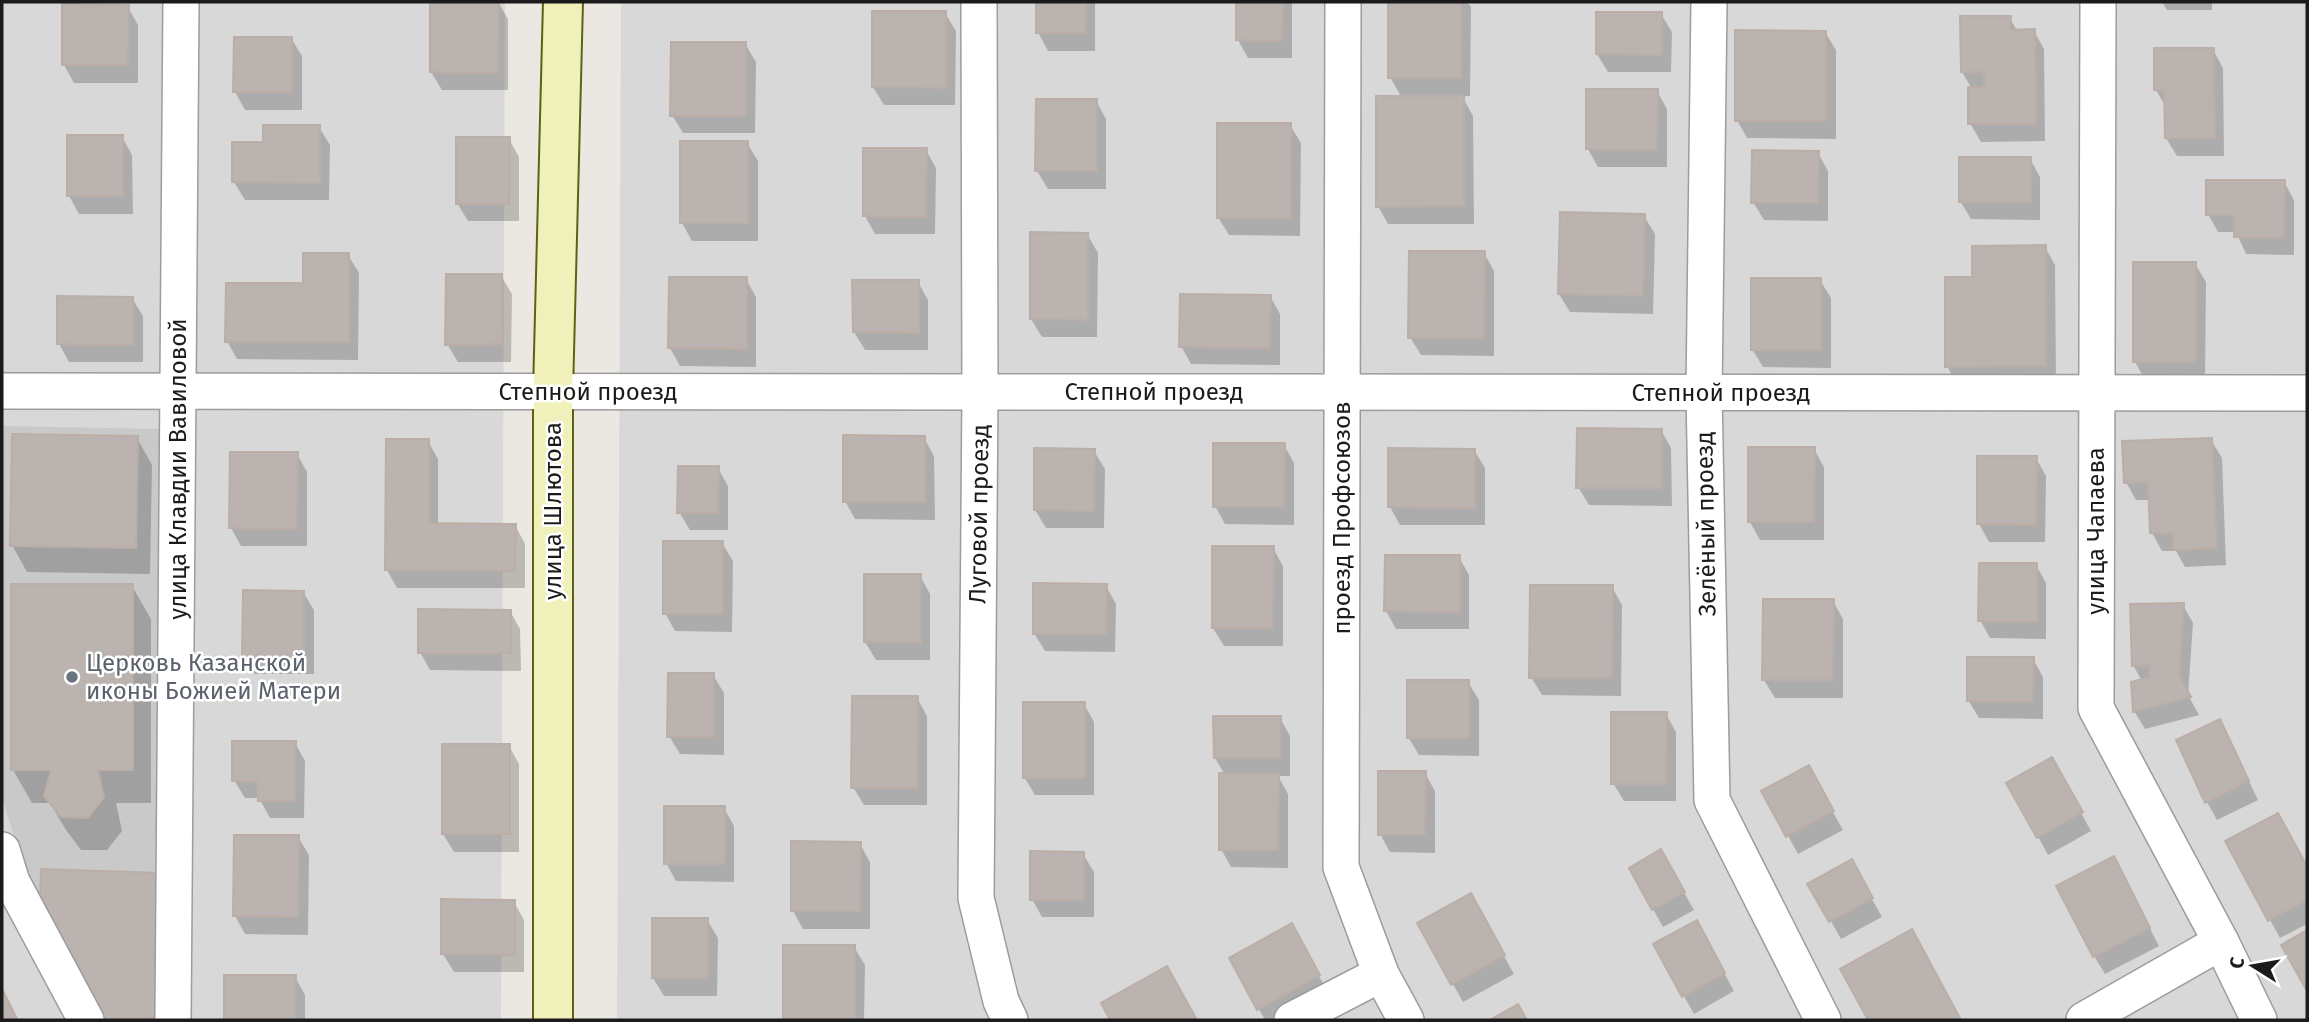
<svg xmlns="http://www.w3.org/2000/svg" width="2309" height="1022" font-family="'Fira Sans',sans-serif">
<rect width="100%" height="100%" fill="#ebe7e2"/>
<g fill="#d9d8d8">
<polygon points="2,2 505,2 501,1020 2,1020"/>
<polygon points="621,2 2307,2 2307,1020 617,1020"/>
</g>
<polygon fill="#c9c9c9" points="2,426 160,429 160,1017 102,1020 29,885 2,797"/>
<g fill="#0003">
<polygon points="432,2 498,2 508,19 508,90 442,90 431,72"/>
<polygon points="1037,2 1095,2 1095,51 1048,51 1038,32"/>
<polygon points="1238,2 1292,2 1292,58 1248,58 1238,40"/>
<polygon points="1390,2 1467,2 1471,7 1470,96 1462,96 1473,116 1474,224 1388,224 1378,206 1402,98 1390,77"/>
<polygon points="2162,2 2212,2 2212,10 2167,10"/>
<polygon points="128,7 138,25 138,83 74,83 64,65"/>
<polygon points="945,13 956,31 955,105 884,105 873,87"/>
<polygon points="1661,14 1672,32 1671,72 1608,72 1597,54"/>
<polygon points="2010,18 2017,31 2034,31 2044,49 2045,141 1981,142 1970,123 1972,89 1962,72"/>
<polygon points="1825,32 1836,50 1836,139 1747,138 1737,120"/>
<polygon points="291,38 302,56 302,110 245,110 235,92"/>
<polygon points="745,44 756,62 755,133 683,133 672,115"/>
<polygon points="2213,50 2223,68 2224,156 2177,156 2166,138 2166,107 2156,90"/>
<polygon points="1657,91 1667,109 1667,167 1598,167 1588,149"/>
<polygon points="1096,101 1106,119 1106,189 1048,189 1037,171"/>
<polygon points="1290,125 1301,143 1300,236 1229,235 1218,217"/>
<polygon points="319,127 330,145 329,200 245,200 234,182 265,143"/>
<polygon points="122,137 132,155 133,214 79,214 69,196"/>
<polygon points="509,139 519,157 519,221 468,221 457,203"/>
<polygon points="747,143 758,161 758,241 692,241 682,223"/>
<polygon points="926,150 936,168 935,234 875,234 865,216"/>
<polygon points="1818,153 1828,171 1828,221 1764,220 1753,202"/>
<polygon points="2030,159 2040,177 2040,220 1971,219 1960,201"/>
<polygon points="2284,182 2294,200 2294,255 2246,254 2236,232 2218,232 2208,214"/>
<polygon points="1644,216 1655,234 1653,314 1570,312 1559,294"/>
<polygon points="1087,234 1098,253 1097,337 1042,337 1031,319"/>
<polygon points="2045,247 2055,265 2056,384 1957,384 1947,366 1974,279"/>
<polygon points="1484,253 1494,271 1494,356 1421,355 1410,337"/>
<polygon points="348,255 359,273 358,360 237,359 227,341"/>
<polygon points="2195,264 2206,282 2205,380 2145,380 2135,362"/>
<polygon points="501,276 512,294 511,362 458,362 447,344"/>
<polygon points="746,279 756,297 756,367 680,366 670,348"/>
<polygon points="1820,280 1831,298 1831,368 1763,367 1752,349"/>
<polygon points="918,282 928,300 928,350 865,350 854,332"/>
<polygon points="1270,296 1280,314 1280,365 1191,364 1181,346"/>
<polygon points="132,298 143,316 143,362 69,362 59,344"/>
<polygon points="1661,430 1671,448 1672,506 1589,505 1578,487"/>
<polygon points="137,438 152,465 150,574 27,572 12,545"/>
<polygon points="924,438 934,456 935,520 855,519 845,501"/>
<polygon points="2211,440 2222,458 2226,565 2185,567 2176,551 2162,551 2152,533 2151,500 2136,500 2126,482"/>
<polygon points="428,441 438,459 438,525 515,525 525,544 525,588 397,588 387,570"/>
<polygon points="1284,445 1294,463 1294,525 1225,524 1215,506"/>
<polygon points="1814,449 1824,467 1824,540 1760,540 1750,522"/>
<polygon points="1036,450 1094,451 1105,469 1104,528 1046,528 1035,510"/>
<polygon points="1474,450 1485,468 1485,525 1400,525 1390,507"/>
<polygon points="297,454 307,472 307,546 241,546 231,528"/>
<polygon points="2036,458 2046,476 2045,542 1989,542 1979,524"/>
<polygon points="718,468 728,486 728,530 690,530 679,512"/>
<polygon points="722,543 733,561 732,632 675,631 665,613"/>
<polygon points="1273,548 1283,566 1283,646 1224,646 1213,628"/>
<polygon points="1459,557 1469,575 1469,629 1396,629 1386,611"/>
<polygon points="2036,565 2046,583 2046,639 1990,638 1980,620"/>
<polygon points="920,576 930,594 930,660 876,660 865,642"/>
<polygon points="132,586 151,619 151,803 116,803 122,831 107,850 81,850 66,830 50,803 32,803 13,770"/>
<polygon points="1106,586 1116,604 1115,652 1045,651 1034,633"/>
<polygon points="1612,587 1622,605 1621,696 1542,695 1531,677"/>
<polygon points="303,592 314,610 314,674 254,674 244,656"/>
<polygon points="1833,601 1843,619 1843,698 1775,698 1764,680"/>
<polygon points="2183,605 2193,623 2188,695 2199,715 2145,729 2134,711 2142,681 2133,665"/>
<polygon points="510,611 520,629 521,671 430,670 420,652"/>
<polygon points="2033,659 2043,677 2043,719 1979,718 1968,700"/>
<polygon points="713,675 724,693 724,755 680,754 669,736"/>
<polygon points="1468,682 1479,700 1479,756 1419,755 1408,737"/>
<polygon points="917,698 927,716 927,805 864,805 853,787"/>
<polygon points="1084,704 1094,722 1094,795 1035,795 1024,777"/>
<polygon points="1666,714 1676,732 1676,801 1624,801 1613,783"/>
<polygon points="1280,718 1290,736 1290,776 1278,776 1288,794 1288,868 1231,867 1221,849 1225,775 1215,758"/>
<polygon points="2220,721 2258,800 2217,820 2207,802"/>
<polygon points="295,743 305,761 304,818 270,818 259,798 245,798 234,780"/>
<polygon points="509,746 519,764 519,852 454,852 443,834"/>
<polygon points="2052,760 2091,831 2048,855 2009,783"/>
<polygon points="1808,768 1843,830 1798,854 1764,792"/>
<polygon points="1425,773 1435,791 1435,853 1390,852 1380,834"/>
<polygon points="724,808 734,826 734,882 676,881 666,863"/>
<polygon points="2288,833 2307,869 2307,924 2280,938 2227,842"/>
<polygon points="298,837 309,855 308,935 245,934 235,916"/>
<polygon points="860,844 870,862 870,929 803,929 793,911"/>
<polygon points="1661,852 1694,910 1663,927 1653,909"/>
<polygon points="1083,854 1094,872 1094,917 1042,917 1032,899"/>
<polygon points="1851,861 1882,917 1841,939 1810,884"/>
<polygon points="2123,877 2159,946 2105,974 2094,956"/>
<polygon points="1470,896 1514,974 1463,1002 1419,924"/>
<polygon points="514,902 524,920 524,972 454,972 443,954"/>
<polygon points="42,905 174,1020 104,1020"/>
<polygon points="707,920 718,938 717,996 664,996 653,978"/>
<polygon points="1291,926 1329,994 1281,1020 1265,1020 1231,959"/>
<polygon points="1706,940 1734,991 1694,1014 1655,945"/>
<polygon points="854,947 865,965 864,1020 786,1020 785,1017"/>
<polygon points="225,977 295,977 305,995 305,1020 225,1020"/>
</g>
<g fill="#bbb3af" stroke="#bbaea6" stroke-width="2">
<polygon points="430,2 499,2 498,73 430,72"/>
<polygon points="1036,2 1086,2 1085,33 1036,33"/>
<polygon points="1236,2 1283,2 1282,41 1236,40"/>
<rect x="1388" y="2" width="73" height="76"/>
<polygon points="62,4 129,5 128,65 62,65"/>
<polygon points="872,11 946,11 946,88 872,87"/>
<polygon points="1596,12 1662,12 1662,55 1596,54"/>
<polygon points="1960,16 2011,16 2010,30 2035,29 2036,124 1968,124 1968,87 1984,87 1984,72 1961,72"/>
<polygon points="1735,30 1826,31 1826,121 1735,121"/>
<polygon points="234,37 292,37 292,92 233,92"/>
<polygon points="671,42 746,42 746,116 670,116"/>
<polygon points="2154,48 2214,48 2215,138 2165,138 2164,90 2154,90"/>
<polygon points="1586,89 1658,89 1657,150 1586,149"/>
<polygon points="1376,96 1464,96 1464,206 1376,207"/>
<polygon points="1036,99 1097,99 1097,171 1035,171"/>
<rect x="1217" y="123" width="74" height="95"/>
<polygon points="263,125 320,125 320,183 232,182 232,142 263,142"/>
<rect x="67" y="135" width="56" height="61"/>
<polygon points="456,137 510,137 509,204 456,204"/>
<rect x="680" y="141" width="68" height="82"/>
<polygon points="863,148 927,148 926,217 863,216"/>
<polygon points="1752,150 1819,151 1818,203 1751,203"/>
<rect x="1959" y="157" width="72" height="45"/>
<polygon points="2206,180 2285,180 2284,237 2234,237 2234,215 2206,215"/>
<polygon points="1560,212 1645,214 1643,296 1558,294"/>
<polygon points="1030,232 1088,233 1088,320 1030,319"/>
<polygon points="2046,245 2046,366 1945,367 1945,277 1972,277 1972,246"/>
<polygon points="1409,251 1485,251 1484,338 1408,338"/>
<polygon points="303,253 349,253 349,342 225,342 226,283 303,283"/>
<rect x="2133" y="262" width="63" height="100"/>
<polygon points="446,274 502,274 502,344 445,345"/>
<polygon points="669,277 747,277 747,349 668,348"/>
<rect x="1751" y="278" width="70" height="72"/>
<polygon points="852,280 919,280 919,333 853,332"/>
<polygon points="1180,294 1271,295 1270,348 1179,347"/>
<polygon points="57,296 133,297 133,345 57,344"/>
<polygon points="1577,428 1662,429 1662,488 1576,488"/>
<polygon points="12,434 138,436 136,548 10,546"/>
<polygon points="843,435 925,436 925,502 843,502"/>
<polygon points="2212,438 2217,548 2173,550 2173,533 2150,533 2148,482 2124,483 2122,441"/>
<polygon points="386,439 429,439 429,523 516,524 515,571 385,570"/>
<polygon points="1213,443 1285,443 1284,507 1213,507"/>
<polygon points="1748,447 1815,447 1814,522 1748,522"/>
<polygon points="1034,448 1095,449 1094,511 1034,510"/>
<polygon points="1388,448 1475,449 1475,508 1388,507"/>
<polygon points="230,452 298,452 297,529 229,528"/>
<polygon points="1977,456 2037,456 2036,525 1977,524"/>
<polygon points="678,466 719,466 718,513 677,513"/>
<rect x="663" y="541" width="60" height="73"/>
<polygon points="1212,546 1274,546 1273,628 1212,628"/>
<polygon points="1385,555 1460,555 1460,612 1384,611"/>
<polygon points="1979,563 2037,563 2037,621 1978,621"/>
<polygon points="864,574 921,574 921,643 864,642"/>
<polygon points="1033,583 1107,584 1106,634 1033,634"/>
<polygon points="11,584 133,584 133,770 98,770 104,797 88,818 61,817 44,796 51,770 11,770"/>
<polygon points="1530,585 1613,585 1612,678 1529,678"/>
<polygon points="243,590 304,591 304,657 242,657"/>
<polygon points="1763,599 1834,599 1833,680 1762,680"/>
<polygon points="2184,603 2179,675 2191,697 2133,712 2131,682 2150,677 2150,665 2132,666 2130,604"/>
<polygon points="418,609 511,610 511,653 418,653"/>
<polygon points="1967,657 2034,657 2033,701 1967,701"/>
<polygon points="668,673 714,673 714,737 667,737"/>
<rect x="1407" y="680" width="62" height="58"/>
<polygon points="852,696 918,696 917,788 851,788"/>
<rect x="1023" y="702" width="62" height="76"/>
<polygon points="1611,712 1667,712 1666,784 1611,784"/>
<polygon points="1213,716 1281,716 1281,758 1214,758"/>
<polygon points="2220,719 2249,781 2205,803 2176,740"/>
<polygon points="232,741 296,741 295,801 258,801 257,781 232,781"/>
<rect x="442" y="744" width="68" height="90"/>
<polygon points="2052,757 2083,812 2037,838 2006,783"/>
<polygon points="1809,765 1834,811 1786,837 1761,791"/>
<polygon points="1378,771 1426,771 1425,835 1378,835"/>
<polygon points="1219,773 1279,774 1278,850 1219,850"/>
<rect x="664" y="806" width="61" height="58"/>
<polygon points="2278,813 2307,866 2307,900 2268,921 2225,841"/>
<polygon points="234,835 299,835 298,917 233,916"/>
<polygon points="791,841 861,842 860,911 791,911"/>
<polygon points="1661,849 1685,892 1652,910 1629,868"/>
<polygon points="1030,851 1084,852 1084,900 1030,900"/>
<polygon points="2114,856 2150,928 2093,957 2056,886"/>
<polygon points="1852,859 1873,898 1829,922 1807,884"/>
<polygon points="41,869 160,873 160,1017 102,1020 40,905"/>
<polygon points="1471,893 1505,955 1451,985 1417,923"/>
<polygon points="441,899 515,900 515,955 441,954"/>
<polygon points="652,918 708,918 708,979 652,978"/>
<polygon points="1697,920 1725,973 1682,997 1653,944"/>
<polygon points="1292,923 1320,975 1257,1010 1229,958"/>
<polygon points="1912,929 1961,1020 1868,1020 1840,969"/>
<polygon points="2307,930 2307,991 2281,945"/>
<rect x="783" y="945" width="72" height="73"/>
<polygon points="1167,966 1197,1020 1110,1020 1101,1003"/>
<polygon points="224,975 296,975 295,1020 224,1020"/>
<polygon points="2,989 17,1019 15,1020 2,1020"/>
<polygon points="1518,1004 1527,1020 1490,1020"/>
</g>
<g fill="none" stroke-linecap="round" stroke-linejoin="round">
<defs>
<g id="street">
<polyline points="979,2 980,392 976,898 1001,1001 1010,1020"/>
<polyline points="1343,2 1341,867 1381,974 1406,1020"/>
<polyline points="1709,2 1704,393 1712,800 1823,1020"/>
<polyline points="2098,2 2096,708 2221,942 2259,1020"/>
<polyline points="2,391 2307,393"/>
<polyline points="2,850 12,882 86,1020"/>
<polyline points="173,1020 181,2"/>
<polyline points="1292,1020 1381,974"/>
<polyline points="2084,1020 2221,942"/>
</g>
<polyline id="secondary" points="553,1020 553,392 563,2"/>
</defs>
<use href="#street" stroke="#9c9c9c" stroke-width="38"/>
<use href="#secondary" stroke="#5e6311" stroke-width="42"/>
<use href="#street" stroke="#fff" stroke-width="35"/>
<use href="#secondary" stroke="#f0f0ba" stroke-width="38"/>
</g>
<circle fill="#6b7280" stroke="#fff" stroke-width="2.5" cx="72" cy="677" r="7"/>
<g text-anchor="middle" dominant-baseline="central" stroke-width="5" stroke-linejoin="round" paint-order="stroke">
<g font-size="24" fill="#1b1b1b" stroke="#fff">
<text x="588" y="392">Степной проезд</text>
<text x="1154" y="392">Степной проезд</text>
<text x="1721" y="393">Степной проезд</text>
<text transform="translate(178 469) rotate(-90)">улица Клавдии Вавиловой</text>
<text transform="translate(553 511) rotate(-90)">улица Шлютова</text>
<text transform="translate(979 514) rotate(-89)">Луговой проезд</text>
<text transform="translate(1342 518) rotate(-90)">проезд Профсоюзов</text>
<text transform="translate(1706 524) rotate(-91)">Зелёный проезд</text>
<text transform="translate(2096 531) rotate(-90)">улица Чапаева</text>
</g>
<g font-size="24" fill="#5b616d" stroke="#fff" text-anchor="start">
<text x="86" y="663">Церковь Казанской<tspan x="86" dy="28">иконы Божией Матери</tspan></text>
</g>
</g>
<rect width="2309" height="1022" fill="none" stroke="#1b1b1b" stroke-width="7"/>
<g transform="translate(2253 966) rotate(281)" stroke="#ffffff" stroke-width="5" paint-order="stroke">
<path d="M0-5L12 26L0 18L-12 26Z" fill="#1b1b1b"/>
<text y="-10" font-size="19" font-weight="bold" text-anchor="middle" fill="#1b1b1b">С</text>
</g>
</svg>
